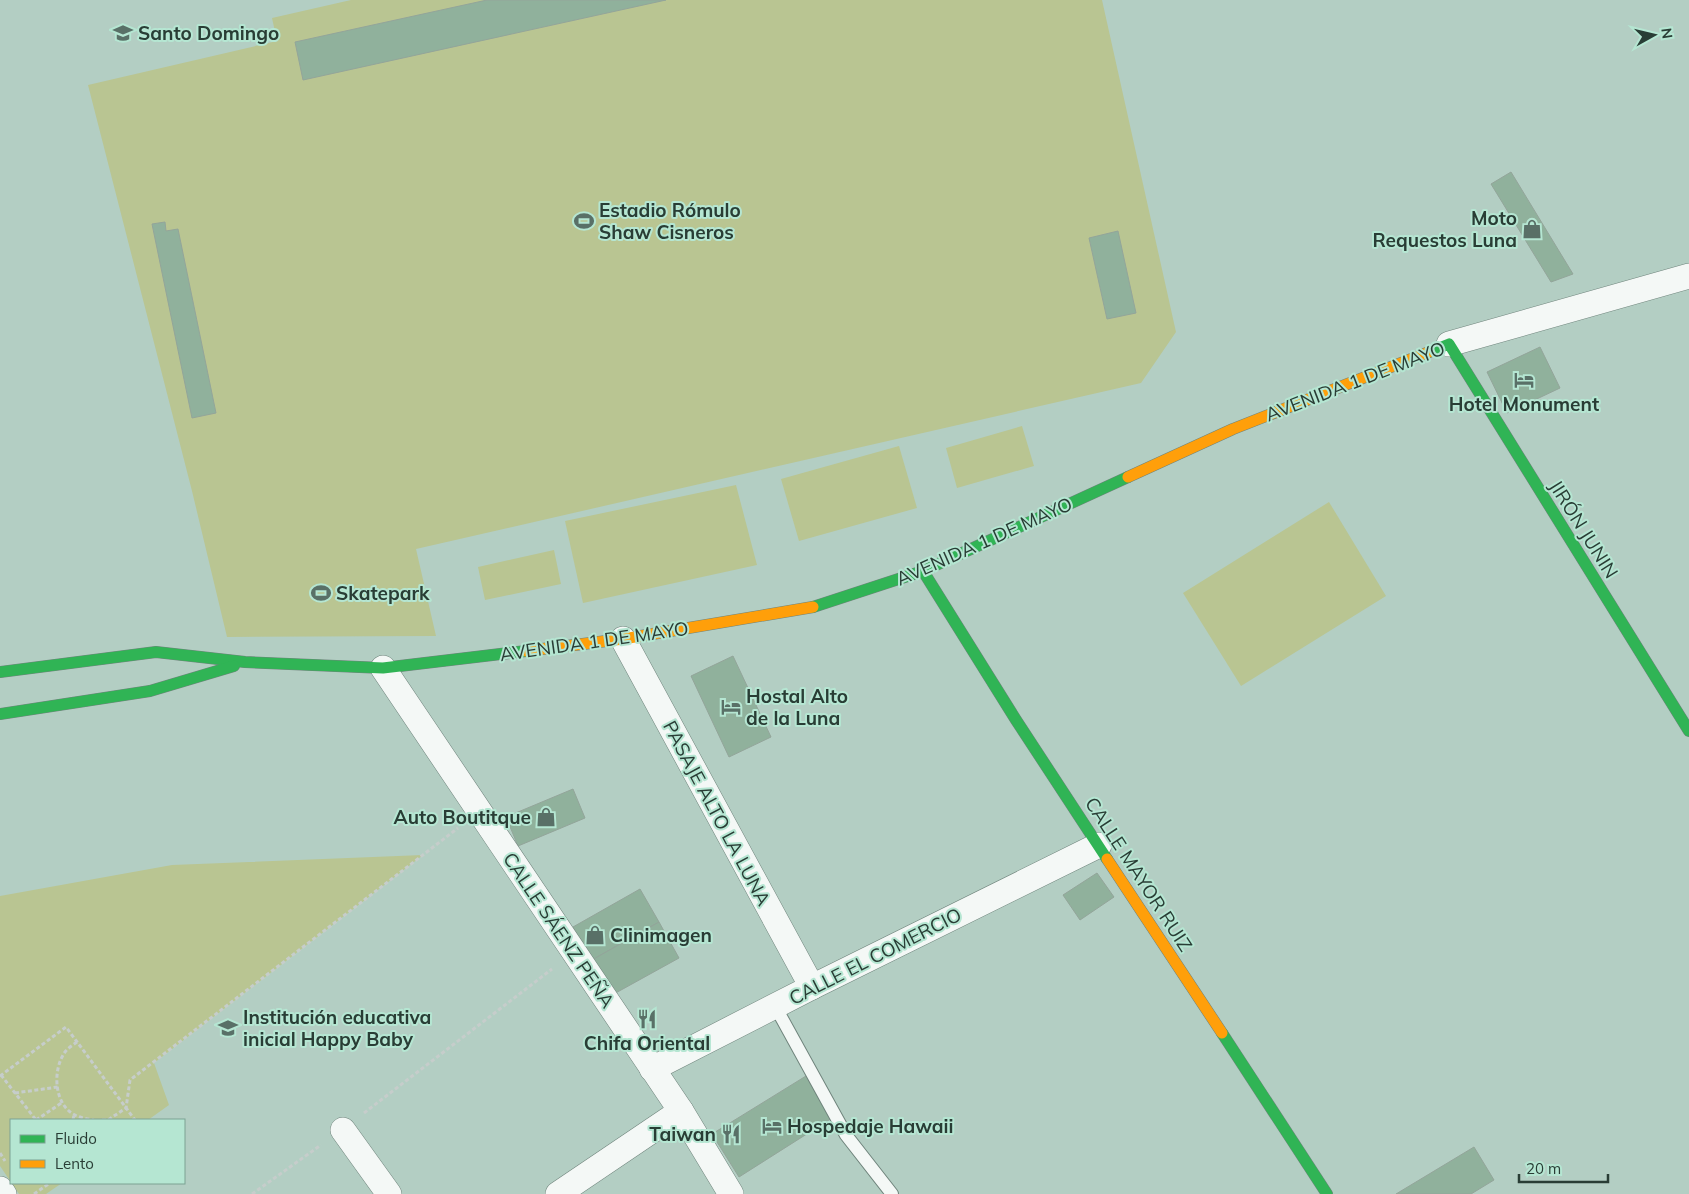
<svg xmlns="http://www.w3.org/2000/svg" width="1689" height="1194" font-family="Mulish,sans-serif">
<rect width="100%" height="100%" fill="#b3cec3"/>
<g fill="#b9c592">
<polygon points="351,0 1102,0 1176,332 1141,383 416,549 436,636 227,637 192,491 88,85 277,41 272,18"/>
<polygon points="1022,426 1034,466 957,488 946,448"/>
<polygon points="899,446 917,508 799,541 781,479"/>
<polygon points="736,485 757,565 583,603 565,521"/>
<polygon points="1329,502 1386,596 1241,686 1183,593"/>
<polygon points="554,550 561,584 485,600 478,567"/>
<polygon points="423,855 154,1063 169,1105 148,1120 11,1120 11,1183 62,1183 46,1194 19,1194 0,1166 0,896 172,865"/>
</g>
<g fill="#90b19c" stroke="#93a59a">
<polygon points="487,0 666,0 303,80 295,42"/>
<polygon points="1511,172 1573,274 1551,282 1491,184"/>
<polygon points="165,222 166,231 178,229 216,413 192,418 152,224"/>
<polygon points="1118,231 1136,313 1107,319 1089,238"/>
<polygon points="1540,347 1560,388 1507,413 1487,372"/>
<polygon points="733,656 771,737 729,757 691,676"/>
<polygon points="573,789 585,818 518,846 506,817"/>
<polygon points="1097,873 1114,897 1080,920 1063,895"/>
<polygon points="640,889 659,922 592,960 573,927"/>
<polygon points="659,922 679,958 612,995 592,960"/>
<polygon points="806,1076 832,1118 739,1177 712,1134"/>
<polygon points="1474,1147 1494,1180 1471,1194 1396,1194"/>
</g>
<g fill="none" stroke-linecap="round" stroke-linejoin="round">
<defs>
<polyline id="lane" points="775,1006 846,1135 892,1194"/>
<g id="street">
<polyline points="1449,344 1689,276"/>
<polyline points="623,639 812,987"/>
<polyline points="383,668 681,1111 731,1194"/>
<polyline points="652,1069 812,987 1099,845"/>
<polyline points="343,1130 389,1194"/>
<polyline points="0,1189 4,1194"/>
<polyline points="558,1194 681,1111"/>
</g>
<g id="fast">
<polyline points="1429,352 1449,344 1689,731"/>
<polyline points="923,571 1016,720 1107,859"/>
<polyline points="813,607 923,571 1128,477"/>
<polyline points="0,672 156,652 245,662 383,668 526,651"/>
<polyline points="0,714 150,691 234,666"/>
<polyline points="1222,1033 1327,1194"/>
</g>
<g id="slow">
<polyline points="1128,477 1233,429 1429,352"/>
<polyline points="526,651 623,639 813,607"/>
<polyline points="1107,859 1222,1033"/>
</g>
</defs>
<use href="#lane" stroke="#6f847c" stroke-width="14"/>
<use href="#street" stroke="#6f847c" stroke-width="26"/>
<use href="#fast" stroke="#6f847c" stroke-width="12"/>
<use href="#slow" stroke="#6f847c" stroke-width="12"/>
<g stroke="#c6cdcb" stroke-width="3" stroke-dasharray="4 2.5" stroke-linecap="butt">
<path d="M77,1042C73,1045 68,1048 65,1052C52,1070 54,1105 75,1115C81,1118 88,1119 94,1120"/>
<polyline points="1,1075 36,1120"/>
<polyline points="0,1076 66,1027 135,1120"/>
<polyline points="15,1093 58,1087"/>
<polyline points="364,1113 552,969"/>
<polyline points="36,1120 63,1102"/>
<polyline points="73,1120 74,1115"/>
<polyline points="102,1120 108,1120 126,1108 130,1080 458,828"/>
<polyline points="0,1153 5,1161"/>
<polyline points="34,1194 50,1183"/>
<polyline points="252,1194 321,1145"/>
</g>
<use href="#lane" stroke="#f4f8f6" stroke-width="12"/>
<use href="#street" stroke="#f4f8f6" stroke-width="25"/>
<use href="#fast" stroke="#30b455" stroke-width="11"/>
<use href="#slow" stroke="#ff9f0a" stroke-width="11"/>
</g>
<defs>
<symbol id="school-bare" viewBox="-9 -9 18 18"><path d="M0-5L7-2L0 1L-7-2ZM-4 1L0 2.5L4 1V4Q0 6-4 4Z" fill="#597067" stroke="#b5e6d2" stroke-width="2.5" paint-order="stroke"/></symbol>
<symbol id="stadium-bare" viewBox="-9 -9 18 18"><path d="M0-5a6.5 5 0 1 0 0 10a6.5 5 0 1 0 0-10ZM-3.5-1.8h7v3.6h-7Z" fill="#597067" stroke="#b5e6d2" stroke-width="2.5" paint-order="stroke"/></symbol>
<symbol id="shop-bare" viewBox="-9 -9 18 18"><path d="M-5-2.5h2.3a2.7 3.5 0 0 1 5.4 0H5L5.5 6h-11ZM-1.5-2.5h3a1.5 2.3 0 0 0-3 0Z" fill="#597067" stroke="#b5e6d2" stroke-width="2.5" paint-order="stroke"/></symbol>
<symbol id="hotel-bare" viewBox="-9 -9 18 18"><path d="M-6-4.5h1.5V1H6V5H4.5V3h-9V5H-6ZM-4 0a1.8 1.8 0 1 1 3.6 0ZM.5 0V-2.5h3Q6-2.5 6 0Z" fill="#597067" stroke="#b5e6d2" stroke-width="2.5" paint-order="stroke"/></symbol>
<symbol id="restaurant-bare" viewBox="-9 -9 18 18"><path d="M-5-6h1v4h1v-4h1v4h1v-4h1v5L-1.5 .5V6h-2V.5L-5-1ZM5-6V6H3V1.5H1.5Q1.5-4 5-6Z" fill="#597067" stroke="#b5e6d2" stroke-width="2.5" paint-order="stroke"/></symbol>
</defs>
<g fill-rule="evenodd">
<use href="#school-bare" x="109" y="19" width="28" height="28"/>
<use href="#stadium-bare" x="570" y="207" width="28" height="28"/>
<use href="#shop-bare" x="1518" y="215" width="28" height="28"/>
<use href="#hotel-bare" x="1510" y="366" width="28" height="28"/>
<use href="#stadium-bare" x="307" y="579" width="28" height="28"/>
<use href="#hotel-bare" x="717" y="693" width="28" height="28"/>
<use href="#shop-bare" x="532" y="803" width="28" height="28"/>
<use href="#shop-bare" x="581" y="921" width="28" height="28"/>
<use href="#restaurant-bare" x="633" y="1005" width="28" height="28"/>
<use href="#school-bare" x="214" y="1014" width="28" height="28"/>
<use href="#hotel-bare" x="758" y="1112" width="28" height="28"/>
<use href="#restaurant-bare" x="717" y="1120" width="28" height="28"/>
</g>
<g text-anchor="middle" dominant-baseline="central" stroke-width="4" stroke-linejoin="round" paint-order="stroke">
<g font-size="19" font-weight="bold" fill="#293d35" stroke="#b5e6d2" text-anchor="start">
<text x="138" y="33">Santo Domingo</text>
<text x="599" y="210">Estadio Rómulo<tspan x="599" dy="22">Shaw Cisneros</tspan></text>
<text x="1517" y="218" text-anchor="end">Moto<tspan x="1517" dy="22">Requestos Luna</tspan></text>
<text x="1524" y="404" text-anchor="middle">Hotel Monument</text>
<text x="336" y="593">Skatepark</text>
<text x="746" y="696">Hostal Alto<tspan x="746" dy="22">de la Luna</tspan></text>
<text x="531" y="817" text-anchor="end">Auto Boutitque</text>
<text x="610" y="935">Clinimagen</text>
<text x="243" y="1017">Institución educativa<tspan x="243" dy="22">inicial Happy Baby</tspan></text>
<text x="647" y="1043" text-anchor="middle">Chifa Oriental</text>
<text x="787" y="1126">Hospedaje Hawaii</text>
<text x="716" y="1134" text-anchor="end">Taiwan</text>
</g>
<g font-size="19" fill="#293d35" stroke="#b5e6d2">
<text transform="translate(1355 381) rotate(-21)">AVENIDA 1 DE MAYO</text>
<text transform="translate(1584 529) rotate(58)">JIRÓN JUNIN</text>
<text transform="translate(984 541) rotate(-24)">AVENIDA 1 DE MAYO</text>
<text transform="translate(594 641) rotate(-8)">AVENIDA 1 DE MAYO</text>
<text transform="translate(717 813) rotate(62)">PASAJE ALTO LA LUNA</text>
<text transform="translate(1139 874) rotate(57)">CALLE MAYOR RUIZ</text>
<text transform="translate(559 930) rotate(56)">CALLE SÁENZ PEÑA</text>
<text transform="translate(875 956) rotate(-27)">CALLE EL COMERCIO</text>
</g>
</g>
<rect x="10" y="1119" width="175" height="65" fill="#b5e6d2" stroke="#7da293"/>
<rect x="20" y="1135" width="25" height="8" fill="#30b455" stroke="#7da293"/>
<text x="55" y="1144" font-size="15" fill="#293d35">Fluido</text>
<rect x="20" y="1160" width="25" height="8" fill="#ff9f0a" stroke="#7da293"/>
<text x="55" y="1169" font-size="15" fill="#293d35">Lento</text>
<g transform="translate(1654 35) rotate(82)" stroke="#b5e6d2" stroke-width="4" paint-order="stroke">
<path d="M0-4L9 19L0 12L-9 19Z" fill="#293d35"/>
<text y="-8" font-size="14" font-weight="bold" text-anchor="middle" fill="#293d35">N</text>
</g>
<path d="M1519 1174v8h89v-8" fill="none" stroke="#293d35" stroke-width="2.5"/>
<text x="1526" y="1174" font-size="15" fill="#293d35" stroke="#b5e6d2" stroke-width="4" paint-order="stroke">20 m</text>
</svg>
